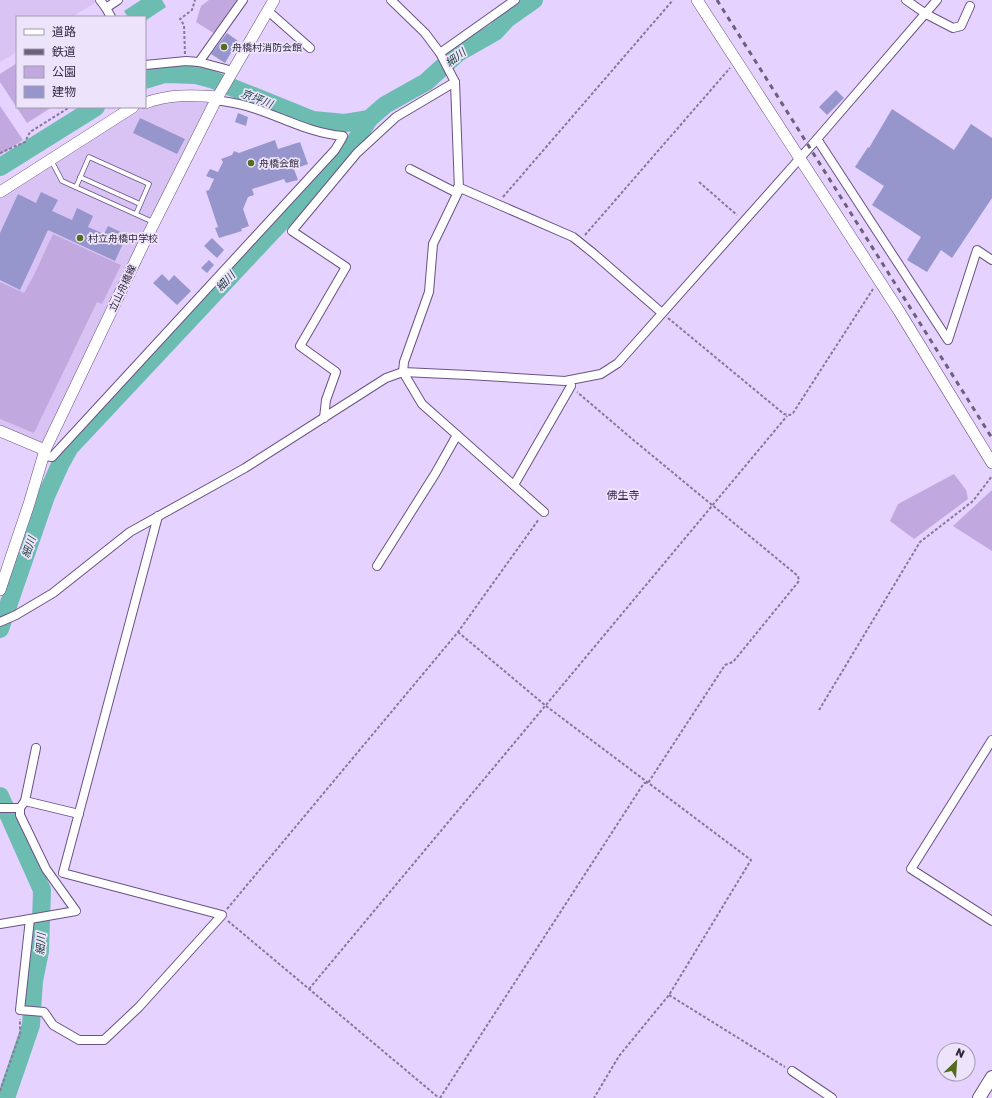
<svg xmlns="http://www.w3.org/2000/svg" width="992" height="1098" font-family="'Golos Text','Noto Sans JP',sans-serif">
<rect width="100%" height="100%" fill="#e5d2ff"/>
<g fill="#d9c3f4">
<polygon points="0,0 95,0 96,2 72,17 17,17 17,52 0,62"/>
<polygon points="218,97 45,450 0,431 0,192 133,107 145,107 145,103"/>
</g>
<g fill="#c1a9df">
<polygon points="209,0 239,0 215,34 196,22 201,6"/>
<polygon points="17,63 17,107 52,107 27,123 0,82 0,74"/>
<polygon points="0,106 23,140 0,155"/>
<polygon points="53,234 121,265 102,304 97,302 34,433 0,419 0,282 24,293 34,275"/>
<polygon points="954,474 966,490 968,499 914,539 890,521 898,504"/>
<polygon points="992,490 992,551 953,526"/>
</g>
<polygon fill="#6cbcb2" points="141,0 162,0 166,7 145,21 145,17 128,17 124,11"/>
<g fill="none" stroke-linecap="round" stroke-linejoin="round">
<g stroke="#6cbcb2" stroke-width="18">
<polyline points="145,80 165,74 196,75 211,79 313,120 345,123 369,119"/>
<polyline points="0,167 96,107"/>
<polyline points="0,629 46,496 60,465 70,447 314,187 356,140 369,119 385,105 426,82 458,53 495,32 507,19 534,0"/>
<polyline points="0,796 42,890 40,951 34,981 31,1025 6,1098"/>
</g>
</g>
<g fill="#9696cd">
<polygon points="227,33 238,41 225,63 211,54"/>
<polygon points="836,90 844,98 827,115 819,107"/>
<polygon points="892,109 954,150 971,124 992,138 992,198 952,258 941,250 927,272 907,260 921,237 872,205 884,186 855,167 868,147 869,148"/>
<polygon points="238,113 248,117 246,126 235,122"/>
<polygon points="140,118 185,139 177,154 133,133"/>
<polygon points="275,140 278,149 300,142 308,164 294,169 298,180 286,183 284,179 252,189 254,195 248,197 243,209 249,226 241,229 242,231 219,238 215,228 218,227 206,191 209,190 214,179 206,176 210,169 218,172 223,162 221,159 232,155 234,151 239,153"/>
<polygon points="41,192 58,200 52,211 72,220 77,208 93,216 88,227 104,234 108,226 127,235 115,261 48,230 20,290 0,280 0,233 18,194 36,203"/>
<polygon points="212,238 224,250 217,258 204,246"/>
<polygon points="209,260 214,265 207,273 201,268"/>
<polygon points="162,274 169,281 174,275 191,291 177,305 153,283"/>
</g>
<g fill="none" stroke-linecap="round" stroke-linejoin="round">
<defs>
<g id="lane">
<polyline points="51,160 62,181 153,222"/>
<polyline points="80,177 140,204"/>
<polyline points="76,187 89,157 149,184 136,214"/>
</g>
<g id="street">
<polyline points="100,0 106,8"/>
<polyline points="391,0 425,33 440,53 455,82 459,190 433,244 429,292 404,362 403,372 422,404 544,512"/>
<polyline points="906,0 926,14 953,28 961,26 970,6"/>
<polyline points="268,11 310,48"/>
<polyline points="111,17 106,8 118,0"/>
<polyline points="440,53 515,0"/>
<polyline points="199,62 243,0"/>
<polyline points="145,65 186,61 199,62 233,71"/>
<polyline points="817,139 948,340 977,250 992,260"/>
<polyline points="410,169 457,193"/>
<polyline points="458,187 573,237 593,253 662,313"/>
<polyline points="324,418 326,400 336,372 300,346 346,267 292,231 357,153 396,117 455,82"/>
<path d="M43,456L52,457L335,150L341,140L343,136C310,133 286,119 256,109C243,104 230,102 216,100"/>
<polyline points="514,485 571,386"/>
<polyline points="377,566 435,474 457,435"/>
<polyline points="0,622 16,615 53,593 130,532 245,468 386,378 403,372 468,375 565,381 601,374 618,363 817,139 937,0"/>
<polyline points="992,740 911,869 992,921"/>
<polyline points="25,801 36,748"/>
<polyline points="0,808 20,808 25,801 79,814"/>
<polyline points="20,808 20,815 46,869 76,911 30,919"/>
<polyline points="0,924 30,919 20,1010 44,1012 53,1025 79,1040 104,1040 139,1007 222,915 63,873 158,516"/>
<polyline points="792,1071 832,1098"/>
</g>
<g id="secondary">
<polyline points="697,0 899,311 992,463"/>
<path d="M145,103C169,94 193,95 218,97"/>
<polyline points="0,192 133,107"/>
<polyline points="0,431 45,450"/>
<polyline points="0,590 29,504 45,450 142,247 216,100 274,0"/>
</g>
<polyline id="primary" points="979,1098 992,1077"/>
</defs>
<use href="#lane" stroke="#6a5384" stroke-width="5.5"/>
<use href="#street" stroke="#6a5384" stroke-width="10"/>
<use href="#secondary" stroke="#6a5384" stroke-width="12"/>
<use href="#primary" stroke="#6a5384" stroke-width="14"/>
<g stroke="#87799a" stroke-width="2" stroke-dasharray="3 2" stroke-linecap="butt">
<polyline points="185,54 184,25 180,19 192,10 195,0"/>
<polyline points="0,153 25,142 30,132 70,107"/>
<polyline points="699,182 737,215"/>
<polyline points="503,197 673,0"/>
<polyline points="585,235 730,68"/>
<polyline points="668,318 784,414 790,415 793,413 873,289"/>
<polyline points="458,632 546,706 751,860 669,995 619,1056 594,1098"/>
<polyline points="819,710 920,542 973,501 992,476"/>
<polyline points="227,909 458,632 539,519"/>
<polyline points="228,921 439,1098"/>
<polyline points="309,989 787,416"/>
<polyline points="669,995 785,1067"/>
<polyline points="0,1091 20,1034 20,1019"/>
<polyline points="440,1098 644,783 648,783 725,665 733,662 799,581 798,576 631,438 577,392"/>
</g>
<use href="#lane" stroke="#fff" stroke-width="4"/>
<use href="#street" stroke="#fff" stroke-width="8"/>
<use href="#secondary" stroke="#fff" stroke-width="11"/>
<use href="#primary" stroke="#fff" stroke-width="12"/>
<polyline stroke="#6c607c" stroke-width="3" stroke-dasharray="5 5" stroke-linecap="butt" points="717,0 992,438"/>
</g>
<g fill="#546c1d" stroke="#ede4fb" stroke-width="1.5">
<circle cx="224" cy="47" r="4"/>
<circle cx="251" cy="163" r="4"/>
<circle cx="80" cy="238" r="4"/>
</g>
<g text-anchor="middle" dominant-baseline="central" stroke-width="3.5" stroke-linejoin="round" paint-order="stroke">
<g font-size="10" fill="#332a3f" stroke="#ede4fb" text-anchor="start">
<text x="232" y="47">舟橋村消防会館</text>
<text x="259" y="163">舟橋会館</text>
<text x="88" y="238">村立舟橋中学校</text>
</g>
<g font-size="10" fill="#332a3f" stroke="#ede4fb">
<text transform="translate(122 288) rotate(-65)">立山舟橋線</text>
</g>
<g font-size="11" font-style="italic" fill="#1f4540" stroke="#ede4fb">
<text transform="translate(455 57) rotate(-37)">細川</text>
<text transform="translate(257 98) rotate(21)">京坪川</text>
<text transform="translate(225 281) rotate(-47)">細川</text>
<text transform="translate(28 547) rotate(-71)">細川</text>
<text transform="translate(40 944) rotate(-86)">細川</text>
</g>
<g font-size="11" fill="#341f4b" stroke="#ede4fb">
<text x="623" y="494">佛生寺</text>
</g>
</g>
<rect x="16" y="16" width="130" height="92" fill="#ede4fb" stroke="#a39ab0"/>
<rect x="24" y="29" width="20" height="6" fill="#ffffff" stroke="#a39ab0"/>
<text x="52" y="36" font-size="12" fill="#332a3f">道路</text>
<rect x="24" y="49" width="20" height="6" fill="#6c607c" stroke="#a39ab0"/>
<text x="52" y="56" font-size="12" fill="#332a3f">鉄道</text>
<rect x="24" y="66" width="20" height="12" fill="#c1a9df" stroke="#a39ab0"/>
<text x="52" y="76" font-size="12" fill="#332a3f">公園</text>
<rect x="24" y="86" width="20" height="12" fill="#9696cd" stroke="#a39ab0"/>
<text x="52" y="96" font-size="12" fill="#332a3f">建物</text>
<g transform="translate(956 1062) rotate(25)"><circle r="19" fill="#ede4fb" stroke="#a39ab0"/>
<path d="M0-3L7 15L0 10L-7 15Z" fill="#546c1d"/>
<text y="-6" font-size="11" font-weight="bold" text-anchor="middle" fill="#332a3f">N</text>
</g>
</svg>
